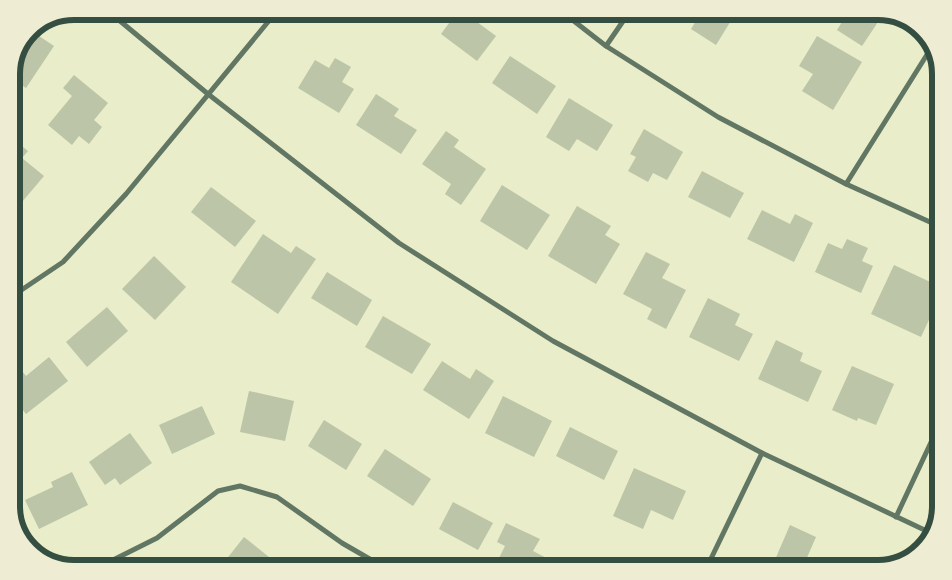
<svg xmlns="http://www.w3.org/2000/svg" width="952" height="580" font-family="Figtree,sans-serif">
<rect width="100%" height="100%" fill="#e9edc9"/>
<g fill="#bcc5a7">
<polygon points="458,11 462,11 496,36 477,61 441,34"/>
<polygon points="702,11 737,11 716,45 691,29"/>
<polygon points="842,11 878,11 884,13 862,46 837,30 847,14"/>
<polygon points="30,30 54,46 26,88 11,78 11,70"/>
<polygon points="817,36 862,62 833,110 802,91 813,74 799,66"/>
<polygon points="510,56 556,86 537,114 492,83"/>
<polygon points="335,58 351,67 342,82 354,89 339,113 298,88 315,60 329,68"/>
<polygon points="74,75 108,103 94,120 102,127 89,144 79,136 72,145 48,125 72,96 63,88"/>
<polygon points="376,94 399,109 394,116 417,130 401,154 356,125"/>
<polygon points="569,98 613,125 597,151 577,139 569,151 546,137"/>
<polygon points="644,129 683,152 667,180 653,173 648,182 628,171 636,157 630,154"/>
<polygon points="446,131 459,140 454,147 486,169 461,205 445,194 451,184 422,164"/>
<polygon points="13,139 28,151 22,158 44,176 11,215 11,142"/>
<polygon points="702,171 744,193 730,218 688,197"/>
<polygon points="502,185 550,215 527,250 480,221"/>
<polygon points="211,187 256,221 235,247 191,212"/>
<polygon points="577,206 611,226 605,235 620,244 596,284 548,256"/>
<polygon points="762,210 790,224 795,214 813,223 794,262 747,239"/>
<polygon points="263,234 291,253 296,246 316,259 278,314 231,282"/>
<polygon points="847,239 868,248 862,261 873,266 861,293 815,272 828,243 842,249"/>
<polygon points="646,252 670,264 662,278 686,290 666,329 647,319 652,309 623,294"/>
<polygon points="154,256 186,287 155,320 122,289"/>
<polygon points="894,265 941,287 941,294 921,337 871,314"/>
<polygon points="327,272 372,300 357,326 311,298"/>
<polygon points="708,298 740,314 735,325 753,334 739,361 689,337"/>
<polygon points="107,307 128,331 87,367 66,342"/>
<polygon points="383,316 431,344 412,374 365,347"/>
<polygon points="776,340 803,353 800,361 822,371 808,402 758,379"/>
<polygon points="49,357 68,381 26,414 11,395 11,369 17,365 26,376"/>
<polygon points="442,361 470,379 476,369 494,381 469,419 423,390"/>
<polygon points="852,366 894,384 876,425 858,418 857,421 832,410"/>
<polygon points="249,391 294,401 285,441 240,432"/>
<polygon points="503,396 552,421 534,457 485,433"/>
<polygon points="202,406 215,434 172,454 159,425"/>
<polygon points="324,420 362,444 346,470 308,446"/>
<polygon points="570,427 618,451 604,480 556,456"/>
<polygon points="130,433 152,463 120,485 115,478 105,485 89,462"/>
<polygon points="385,449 431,479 413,506 367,476"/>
<polygon points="634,468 686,491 673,520 651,510 643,529 613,516"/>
<polygon points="72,472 88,505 39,529 25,500 53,487 51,482"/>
<polygon points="453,502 493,523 478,550 439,529"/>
<polygon points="506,523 540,539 533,551 558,564 556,569 494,568 505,546 497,542"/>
<polygon points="790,525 816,537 802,569 771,569"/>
<polygon points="244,537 284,569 235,569 225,561"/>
<polygon points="583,562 597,569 580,569"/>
</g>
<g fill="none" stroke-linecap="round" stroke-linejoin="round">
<g stroke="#617663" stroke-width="5">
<polyline points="108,11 208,94 399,243 553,341 762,453 933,534"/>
<polyline points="561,11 606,46 718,117 846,184 941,227"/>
<polyline points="606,46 630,11"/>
<polyline points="846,184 933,45"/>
<polyline points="11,297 63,262 126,194 277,11"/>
<polyline points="896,517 941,421"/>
<polyline points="95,569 157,538 218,491 240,486 277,497 342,543 387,569"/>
<polyline points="706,569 762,453"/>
</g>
</g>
<path d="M0 0H952V580H0ZM74 20H878A54 54 0 0 1 932 74V506A54 54 0 0 1 878 560H74A54 54 0 0 1 20 506V74A54 54 0 0 1 74 20Z" fill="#eeecd3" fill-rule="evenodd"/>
<path fill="none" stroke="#344e41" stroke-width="6" d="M74 20H878A54 54 0 0 1 932 74V506A54 54 0 0 1 878 560H74A54 54 0 0 1 20 506V74A54 54 0 0 1 74 20Z"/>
</svg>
